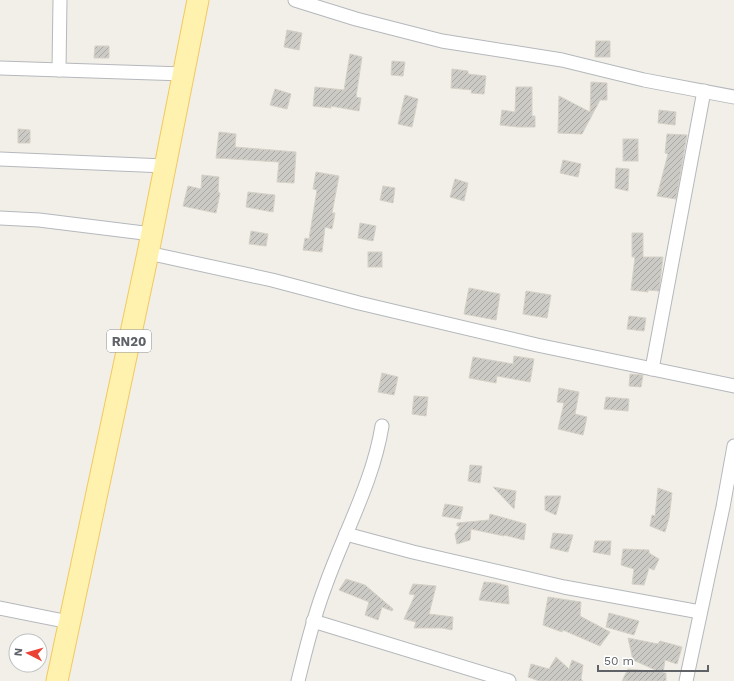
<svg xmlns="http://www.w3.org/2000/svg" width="734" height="681" font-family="'Work Sans',sans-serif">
<defs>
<pattern id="building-hatch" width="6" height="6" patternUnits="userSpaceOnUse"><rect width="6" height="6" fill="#cccac5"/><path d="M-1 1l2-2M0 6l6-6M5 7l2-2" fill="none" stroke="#a9a8a4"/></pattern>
</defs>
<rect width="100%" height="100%" fill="#f1efe8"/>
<g fill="url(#building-hatch)" stroke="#d6d1c6">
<polygon points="287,30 302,33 299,50 284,47"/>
<polygon points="596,41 610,41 610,57 595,57"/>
<polygon points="95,46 109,46 109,58 94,58"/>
<polygon points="350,54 362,57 356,97 361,98 359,111 331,106 331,108 313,106 315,87 344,90"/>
<polygon points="392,61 405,62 403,76 391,75"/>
<polygon points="452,69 468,71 468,74 486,76 484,94 471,93 472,90 451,88"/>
<polygon points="591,82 607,83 607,100 600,100 582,134 558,133 559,96 590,112"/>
<polygon points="516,87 532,87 532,116 535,116 535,127 518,127 500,125 502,110 515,112"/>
<polygon points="275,89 291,94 287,109 270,105"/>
<polygon points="405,95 418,99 412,127 398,124"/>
<polygon points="659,110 676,112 675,125 658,123"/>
<polygon points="18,129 30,130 30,143 18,143"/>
<polygon points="219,132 236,134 235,147 296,152 294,183 277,182 279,162 216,158"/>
<polygon points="667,134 687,135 676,199 657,196 668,154 665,153"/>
<rect x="623" y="139" width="15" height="22"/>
<polygon points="563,160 581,164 578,177 560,173"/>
<polygon points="616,168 629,169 628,191 615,188"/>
<polygon points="316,172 339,176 332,213 335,213 332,229 325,227 322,252 303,250 305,238 309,239 317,190 313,189"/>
<polygon points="202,175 219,177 218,192 220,193 216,213 183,206 188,186 201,189"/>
<polygon points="455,179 468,183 464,201 450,197"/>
<polygon points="383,186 395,188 393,203 380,200"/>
<polygon points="248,192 275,195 273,212 246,207"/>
<polygon points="360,223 376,226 373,241 358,238"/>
<polygon points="251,231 268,234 266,246 249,244"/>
<polygon points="632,233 643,233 643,257 663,257 659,291 648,290 648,292 631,290 635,257 632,257"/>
<rect x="368" y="252" width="14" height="15"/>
<polygon points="469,288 500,294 496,320 464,314"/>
<polygon points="526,291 551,295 547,318 523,314"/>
<polygon points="629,316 646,318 644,331 627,329"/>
<polygon points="514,356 534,359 530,382 497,376 496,383 469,378 473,357 513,364"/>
<polygon points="382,373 398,377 394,395 378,392"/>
<polygon points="630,374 643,375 641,387 629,386"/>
<polygon points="559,388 579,392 575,414 587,417 583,435 558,429 564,403 557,402"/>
<polygon points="414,396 428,397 426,416 412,414"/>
<polygon points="606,397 629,399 628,411 604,409"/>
<polygon points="470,465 482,466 480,483 468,481"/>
<polygon points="493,487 516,491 514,509"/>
<polygon points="658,488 672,493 669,518 665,532 650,526 652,515 655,516"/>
<polygon points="545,496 561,496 556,515 545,510"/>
<polygon points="445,504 463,507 460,519 442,516"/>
<polygon points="490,514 526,524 524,540 504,535 504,536 471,529 470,540 457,544 455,534 460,526 457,526 457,523 489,520"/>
<polygon points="553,533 573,535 568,552 550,548"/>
<polygon points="595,541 611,541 610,555 593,552"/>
<polygon points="623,549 649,550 649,553 659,559 654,570 649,568 644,585 632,584 634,569 621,565"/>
<polygon points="346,579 365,585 393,609 392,611 382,607 378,620 365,615 369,602 339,590"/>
<polygon points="484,582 496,583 508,586 509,604 479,600"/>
<polygon points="413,584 436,586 429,614 453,617 452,630 442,628 414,628 416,622 404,619 415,595 409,594"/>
<polygon points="548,597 581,602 580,616 610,632 600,646 563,630 562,632 543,625"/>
<polygon points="609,613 639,621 634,635 606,627"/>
<polygon points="628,638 658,644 660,641 682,647 677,664 665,660 663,673 666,673 666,681 622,681 628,669 660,672 633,660"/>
<polygon points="556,657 569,669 572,660 583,665 581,679 583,681 539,681 528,677 531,664 549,669"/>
</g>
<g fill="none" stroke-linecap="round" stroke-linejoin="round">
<defs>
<g id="minor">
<polyline points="295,0 356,19 442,41 562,60 644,80 734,97"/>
<polyline points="0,68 184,74"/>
<polyline points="59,70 60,0"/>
<polyline points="0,159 165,166"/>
<polyline points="0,218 39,220 152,234"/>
<polyline points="148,253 272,280 359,303 537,345 734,386"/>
<polyline points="652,369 704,91"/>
<polyline points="346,534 413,552 564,587 700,612"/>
<polyline points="0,608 69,622"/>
<polyline points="313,621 509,681"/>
<path d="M298,681C306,649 313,618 325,587C344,533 373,482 382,426"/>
<polyline points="686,681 723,507 734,446"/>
</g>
<polyline id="primary" points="57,681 148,253 198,0"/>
</defs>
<use href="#minor" stroke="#b5b8bc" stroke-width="15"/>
<use href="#primary" stroke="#f2c960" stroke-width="23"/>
<use href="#minor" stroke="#fff" stroke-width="13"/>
<use href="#primary" stroke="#fff2af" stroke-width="21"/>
</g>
<g text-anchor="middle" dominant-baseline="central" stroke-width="3" stroke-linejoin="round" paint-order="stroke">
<rect fill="#fff" stroke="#8f9295" stroke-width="1" x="107" y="330" width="44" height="22" rx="3"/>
<g font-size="13" font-weight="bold" fill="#5f6368">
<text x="129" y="341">RN20</text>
</g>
</g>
<g transform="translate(28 653) rotate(276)"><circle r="19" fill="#ffffff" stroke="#bfc1c3"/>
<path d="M0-3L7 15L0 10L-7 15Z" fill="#ea4335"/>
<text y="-6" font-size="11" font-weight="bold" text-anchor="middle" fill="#5f6368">N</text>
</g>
<path d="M598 665v6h110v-6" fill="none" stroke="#5f6368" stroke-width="2"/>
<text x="604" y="665" font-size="12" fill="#5f6368" stroke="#ffffff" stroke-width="3" paint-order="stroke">50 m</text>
</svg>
